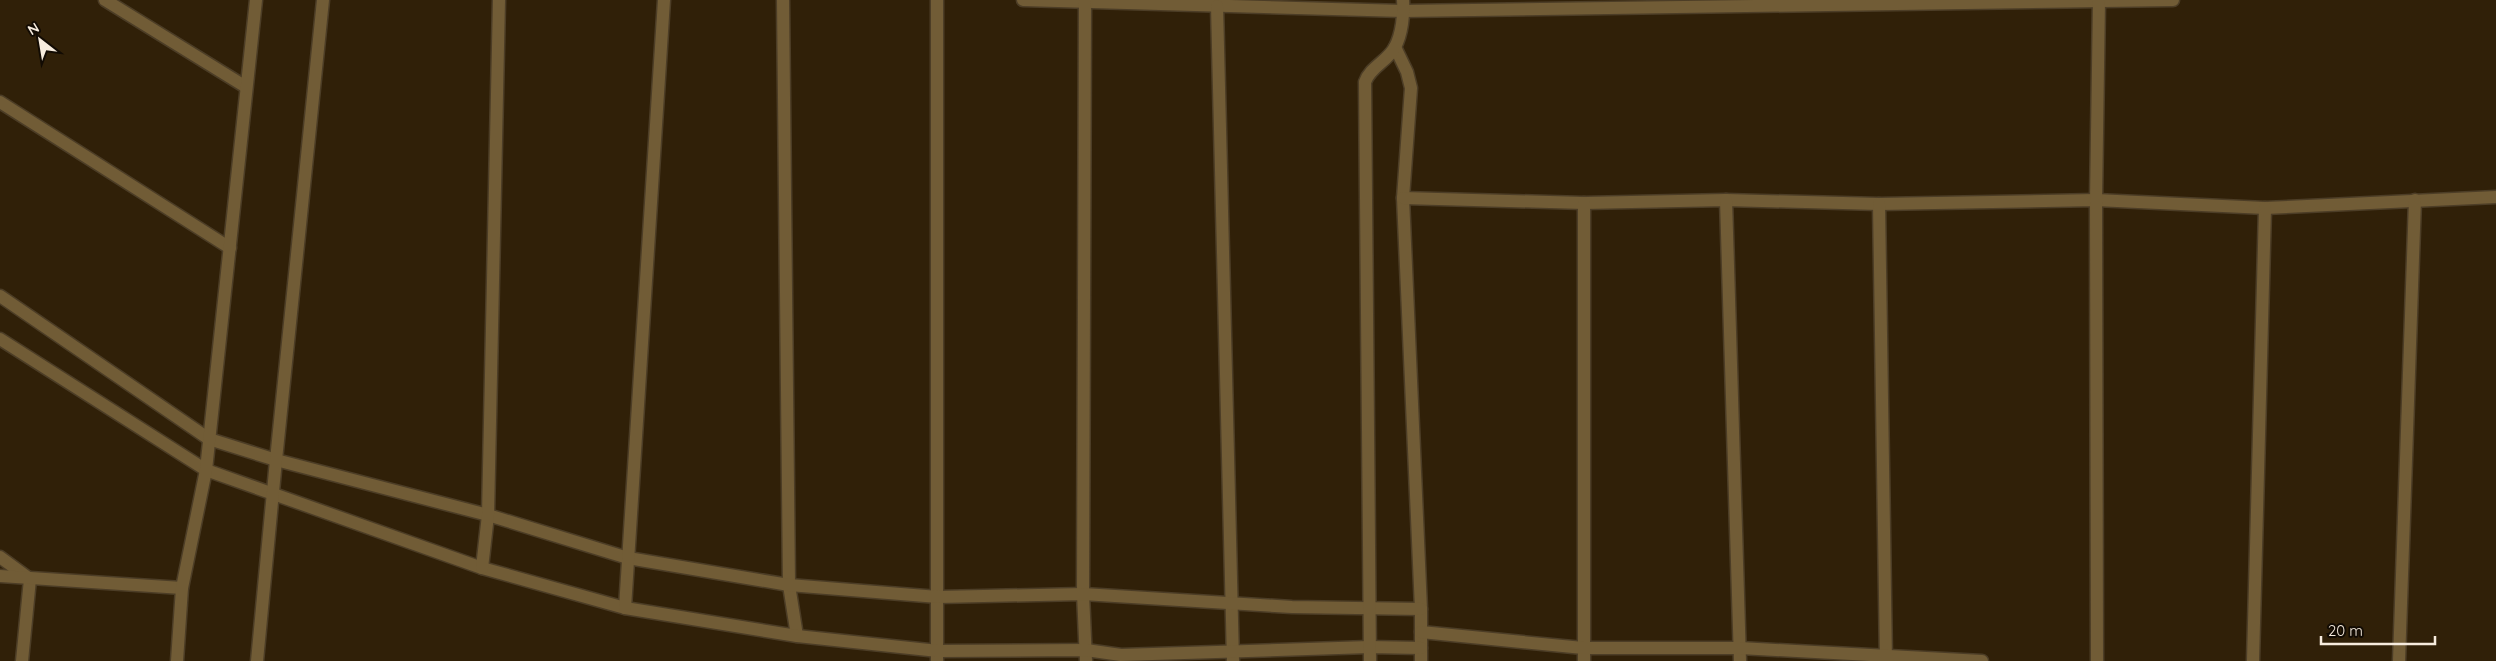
<svg xmlns="http://www.w3.org/2000/svg" width="2496" height="661" font-family="Quicksand,sans-serif">
<rect width="100%" height="100%" fill="#302008"/>
<g fill="none" stroke-linecap="round" stroke-linejoin="round">
<defs>
<g id="minor">
<polyline points="105,0 246,87"/>
<polyline points="783,0 789,585 797,636"/>
<polyline points="937,0 937,661"/>
<polyline points="1023,0 1403,11 2173,0"/>
<polyline points="1085,2 1083,594 1086,661"/>
<polyline points="1217,6 1233,661"/>
<polyline points="1395,47 1407,72 1411,88 1403,198 1421,609 1421,661"/>
<polyline points="0,102 230,248"/>
<polyline points="1403,198 1584,203 1726,200 1879,204 2096,200 2265,208 2496,197"/>
<polyline points="1726,200 1740,661"/>
<polyline points="1584,203 1584,661"/>
<polyline points="1879,204 1886,661"/>
<polyline points="0,296 209,439 276,460 488,515 628,558 789,585 938,597 1083,594 1292,607 1421,609"/>
<polyline points="0,339 206,470 482,568 625,608 797,636 938,651 1086,650 1121,655 1369,647 1421,648"/>
<polyline points="0,557 30,579 22,661"/>
<polyline points="482,568 488,515 499,0"/>
<polyline points="0,576 182,588"/>
<polyline points="625,608 664,0"/>
<polyline points="1421,632 1583,648 1740,648 1982,661"/>
<polyline points="177,661 182,588 206,470 256,0"/>
<polyline points="257,661 276,460 323,0"/>
<path d="M1370,661L1365,82C1370,67 1388,61 1395,47C1402,34 1404,14 1403,0"/>
<polyline points="2097,661 2096,200 2099,1"/>
<polyline points="2253,661 2265,208"/>
<polyline points="2399,661 2415,200"/>
</g>
</defs>
<use href="#minor" stroke="#4c3d26" stroke-width="15"/>
<use href="#minor" stroke="#715c36" stroke-width="12"/>
</g>
<g transform="translate(40 40) rotate(329)" stroke="#120b03" stroke-width="4" paint-order="stroke">
<path d="M0-4L9 19L0 12L-9 19Z" fill="#f7ecde"/>
<text y="-8" font-size="14" font-weight="bold" text-anchor="middle" fill="#f7ecde">N</text>
</g>
<path d="M2321 636v8h114v-8" fill="none" stroke="#f7ecde" stroke-width="2.5"/>
<text x="2328" y="636" font-size="15" fill="#f7ecde" stroke="#120b03" stroke-width="4" paint-order="stroke">20 m</text>
</svg>
